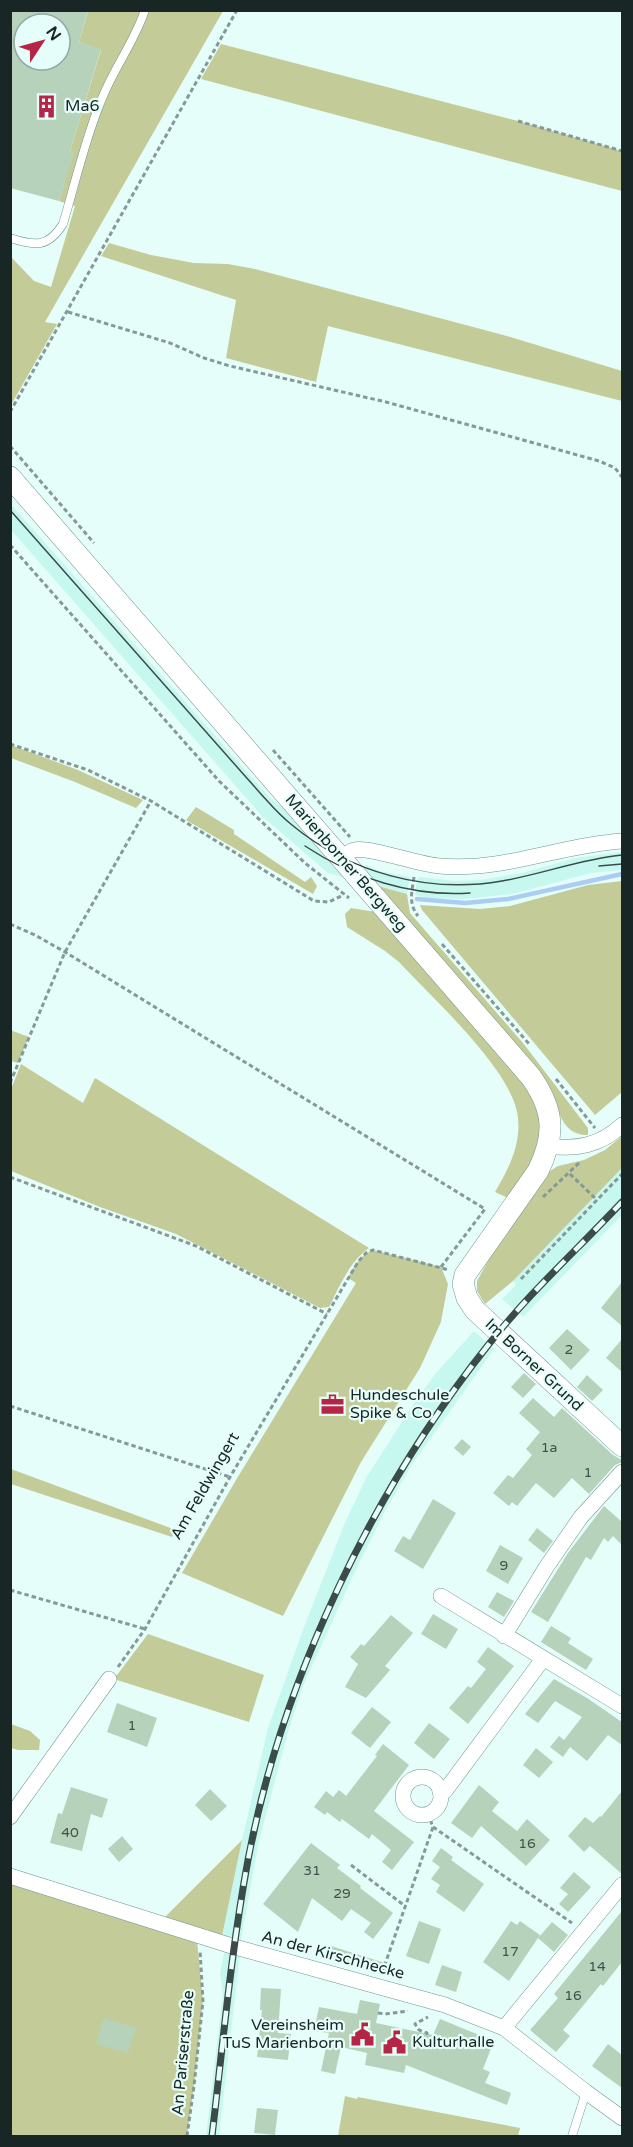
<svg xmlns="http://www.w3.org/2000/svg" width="633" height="2147" font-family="'Varela Round',sans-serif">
<rect width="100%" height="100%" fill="#e6fef9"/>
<g fill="#c6f8ef">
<polygon points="10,503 269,797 279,805 283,802 351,879 328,873 262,816 11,530"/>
<polygon points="622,852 622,870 591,873 513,894 464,899 429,898 415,895 417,879 420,877 454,881 480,880 522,873 575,858"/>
<polygon points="366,865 379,871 410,877 407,894 374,885 365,869"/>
<polygon points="622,1168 622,1215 523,1317 502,1299 516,1285 513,1281"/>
<polygon points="474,1331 494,1349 411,1466 383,1515 352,1578 303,1686 288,1732 259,1841 241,1940 222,1936 242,1840 268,1728 304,1627 344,1525 366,1478 412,1406 436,1373"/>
<polygon points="225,1948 240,1954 219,2136 206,2136 223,1994 220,1974"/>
</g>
<g fill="#c3cc98">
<polygon points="99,10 223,11 45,322 57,324 11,405 11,257 34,281 51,287 75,206 59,201 73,153 70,151 101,50 79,42 88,11"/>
<polygon points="221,44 518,121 622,151 622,191 201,79"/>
<polygon points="109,243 151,255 194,263 228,264 255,269 507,336 622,371 622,401 328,326 316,382 226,358 236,300 101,256"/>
<polygon points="11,745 78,770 143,800 136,808 75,782 11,758"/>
<polygon points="196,807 234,830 234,834 305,882 311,877 317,886 313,894 186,820"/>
<polygon points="622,881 622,1092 595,1115 422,910 420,905 480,909 510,906 588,885"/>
<path d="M374,885L407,894L410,913L523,1043L588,1128V1135C559,1136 558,1103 547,1084Z"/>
<path d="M351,908L376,912L521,1074L539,1110L541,1135L536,1155L508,1198L495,1192C508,1170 521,1145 518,1118C514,1071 431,997 399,962L385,951L347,927L345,914Z"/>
<polygon points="10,1030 29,1037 18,1063 11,1061"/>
<path d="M21,1064L83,1103L95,1078L369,1248C349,1262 340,1286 329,1307L320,1308L176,1234L100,1207L11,1171V1089Z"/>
<polygon points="622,1136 622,1168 513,1281 485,1304 477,1291 477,1281 510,1221 545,1174 558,1166 584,1160 605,1150"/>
<path d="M373,1250L441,1267L448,1284L441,1322L420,1368L361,1462L283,1616L182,1573L236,1480L356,1283L348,1278C353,1267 361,1255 373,1250Z"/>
<polygon points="10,1469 11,1469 176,1530 172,1537 11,1484"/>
<polygon points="148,1634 264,1675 249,1722 114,1679"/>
<polygon points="11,1724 30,1731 40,1740 39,1750 18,1750 11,1748"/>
<polygon points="242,1840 222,1936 162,1920"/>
<polygon points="10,1884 197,1940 203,2001 194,2086 187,2136 11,2136"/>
<polygon points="345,2096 357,2099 358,2097 520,2128 518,2136 338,2136"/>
</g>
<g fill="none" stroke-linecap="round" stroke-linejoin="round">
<polyline stroke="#abcdf4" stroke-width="4.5" points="417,899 465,903 508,899 622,874"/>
</g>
<g fill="#b7d2bb" fill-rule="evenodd">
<path d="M10,10H88L79,42L101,49L70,151L74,153L59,201L10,188ZM24,24H60V60H24Z"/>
<polygon points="622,1282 622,1326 601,1308"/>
<polygon points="567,1329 590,1350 571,1370 549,1348"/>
<polygon points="622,1339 622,1372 606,1358"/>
<polygon points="524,1373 536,1384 523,1398 511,1387"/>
<polygon points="587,1375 603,1390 592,1401 577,1387"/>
<polygon points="533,1398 554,1417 562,1408 613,1455 622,1460 622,1462 615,1465 589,1494 572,1478 554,1498 536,1483 517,1506 512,1502 509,1506 493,1493 508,1475 513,1478 532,1455 526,1449 540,1432 519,1413"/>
<polygon points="462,1439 471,1447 463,1456 454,1448"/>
<polygon points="433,1499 456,1513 423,1569 394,1551 403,1536 410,1540"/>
<polygon points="604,1506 622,1522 622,1545 613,1536 608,1542 604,1538 591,1560 586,1557 548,1622 531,1612 568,1553"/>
<polygon points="537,1528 553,1541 544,1553 528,1540"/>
<polygon points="500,1545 523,1558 508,1584 486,1571"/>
<polygon points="497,1592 514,1601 504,1617 488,1607"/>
<polygon points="433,1614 458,1629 446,1649 421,1634"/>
<polygon points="391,1615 413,1633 385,1666 390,1670 366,1698 345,1687 358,1664 350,1657 361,1644 364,1646"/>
<polygon points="551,1626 571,1638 568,1643 593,1659 586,1670 541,1642"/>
<polygon points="488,1647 514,1666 468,1724 449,1708 468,1686 471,1688 486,1669 477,1662"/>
<polygon points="554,1679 587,1698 622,1722 622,1745 608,1735 587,1761 570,1747 563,1757 550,1747 559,1736 564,1740 582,1717 555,1701 538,1723 525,1714"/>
<polygon points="117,1703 157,1718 147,1747 107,1732"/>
<polygon points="372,1707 391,1722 370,1748 351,1733"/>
<polygon points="429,1723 450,1739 434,1759 414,1743"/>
<polygon points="383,1744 409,1765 374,1811 414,1842 392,1870 382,1862 391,1850 372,1834 369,1839 342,1819 340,1822 327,1812 325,1815 314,1807 326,1791 333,1797 339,1790 346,1796 377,1756 375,1755"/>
<polygon points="536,1748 553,1762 539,1778 523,1765"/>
<polygon points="479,1785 499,1802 492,1811 517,1831 527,1819 550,1840 526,1866 481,1826 472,1838 451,1823"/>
<polygon points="71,1787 108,1799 102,1818 91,1814 82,1851 50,1843 58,1813 62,1814"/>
<polygon points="210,1789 227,1806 211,1821 195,1805"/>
<polygon points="622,1791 622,1874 590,1846 584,1852 568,1836 585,1817 593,1823 600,1816 601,1817"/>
<polygon points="122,1836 133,1849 119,1862 108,1849"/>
<polygon points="311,1843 340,1865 337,1868 361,1886 360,1888 393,1913 373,1939 364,1932 371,1923 351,1909 342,1921 312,1898 298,1932 263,1904"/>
<polygon points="441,1848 453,1857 451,1860 484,1884 464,1912 436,1892 440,1885 431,1879 440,1867 432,1861"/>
<polygon points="574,1872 591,1887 568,1912 559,1904 568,1894 560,1888"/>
<polygon points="622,1911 622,1962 603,1986 601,1984 563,2030 570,2036 556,2052 530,2030 558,1998 554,1994"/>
<polygon points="419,1921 441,1929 429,1964 406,1956"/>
<polygon points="511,1921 517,1925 520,1921 540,1935 539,1937 552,1922 568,1935 554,1952 538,1938 509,1981 483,1962"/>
<polygon points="331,1946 385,1963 381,1974 328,1958"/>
<polygon points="442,1965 462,1972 456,1992 435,1985"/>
<polygon points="261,1988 281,1989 278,2033 291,2034 288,2060 257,2057 262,2010 260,2010"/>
<polygon points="360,2000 380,2004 376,2023 433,2035 440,2019 494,2041 483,2069 490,2072 485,2083 511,2093 507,2105 406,2065 404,2073 365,2065 367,2053 341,2047 335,2074 321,2071 329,2033 314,2031 319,2007 357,2014"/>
<polygon points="104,2018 136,2028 128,2053 96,2044"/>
<polygon points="608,2044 622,2055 622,2088 592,2066"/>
<polygon points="257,2108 278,2110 275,2135 254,2133"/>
</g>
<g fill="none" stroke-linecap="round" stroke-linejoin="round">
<defs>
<g id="lane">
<path d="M10,238C35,246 48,248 63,224C75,184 85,139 101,101C113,69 134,43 145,10"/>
<polyline points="572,2136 586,2092"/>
</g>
<g id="street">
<path d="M342,857C346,855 349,851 354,850C369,846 419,865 440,866C502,872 560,845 622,841"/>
<path d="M548,1146C577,1150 601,1145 622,1125"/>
<polyline points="441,1596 622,1706"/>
<polyline points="504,1636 547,1566 581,1517 622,1472"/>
<circle cx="422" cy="1796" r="19"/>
<polyline points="440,1792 445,1791 543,1659"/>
<polyline points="10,1817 109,1679"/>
<polyline points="10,1876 235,1947 445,2005 504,2028 586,2092 622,2118"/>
<polyline points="504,2028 622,1885"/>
</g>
<path id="secondary" d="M10,477L531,1077C554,1110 556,1134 538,1171L465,1275L463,1284L467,1298L475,1310L622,1446"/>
</defs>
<use href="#lane" stroke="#6f948e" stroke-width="9"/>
<use href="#street" stroke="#6f948e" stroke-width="16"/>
<use href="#secondary" stroke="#6f948e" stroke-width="22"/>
<g stroke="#859996" stroke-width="3" stroke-dasharray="4.5 3" stroke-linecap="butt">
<polyline points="518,121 622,151"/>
<polyline points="68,312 170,343 204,358 230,366 386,402 599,461 615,468 622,477"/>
<polyline points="10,412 237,10"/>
<polyline points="10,446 94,543"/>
<polyline points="10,545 219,781 305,863 349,898"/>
<polyline points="10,744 88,770 151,801 314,901 329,902 343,895"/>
<polyline points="273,750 350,837"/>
<path d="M414,877C412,892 408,903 418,916"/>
<polyline points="10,924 35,935 65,952 485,1209 441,1267"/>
<polyline points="442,944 530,1045"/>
<polyline points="556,1079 595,1128"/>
<polyline points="10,1083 65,952 151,801"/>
<polyline points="570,1174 597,1200"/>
<polyline points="10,1177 196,1246 327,1314"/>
<polyline points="543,1197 580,1162"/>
<polyline points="521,1279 622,1174"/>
<polyline points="10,1406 230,1477"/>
<polyline points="10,1590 145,1629"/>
<polyline points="118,1667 145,1629 230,1477 358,1262 366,1253 373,1250 449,1270"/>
<polyline points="433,1827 572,1923"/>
<polyline points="351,1865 405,1906"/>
<polyline points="382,1973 433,1827 428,1814"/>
<polyline points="378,2013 385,2014 408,2011"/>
<polyline points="427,2035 427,2033 419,2030 415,2024 428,2017"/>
<polyline points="187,2136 194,2086 203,2001 200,1950"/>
</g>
<use href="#lane" stroke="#fff" stroke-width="8"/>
<use href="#street" stroke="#fff" stroke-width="15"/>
<use href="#secondary" stroke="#fff" stroke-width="21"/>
<g stroke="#3a4b48" stroke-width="1.5">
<path d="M10,510L260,793C270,804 280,816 292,825C350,873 428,894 502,881C543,874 581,859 622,855"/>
<path d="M305,846C353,878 412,897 470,893"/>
<polyline points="599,866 622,864"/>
</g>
<defs>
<path id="rail" d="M212,2136C223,2044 231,1951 248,1860C282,1679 374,1488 489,1344C529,1293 578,1249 622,1202"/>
</defs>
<use href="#rail" stroke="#3a4b48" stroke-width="7"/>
<use href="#rail" stroke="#e6fef9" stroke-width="4.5" stroke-dasharray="14" stroke-linecap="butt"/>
</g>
<defs>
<symbol id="building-bare" viewBox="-9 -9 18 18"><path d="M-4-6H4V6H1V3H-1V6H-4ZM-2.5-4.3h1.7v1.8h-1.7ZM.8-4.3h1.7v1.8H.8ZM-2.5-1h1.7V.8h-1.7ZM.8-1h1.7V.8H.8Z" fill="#b62546" stroke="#e6fef9" stroke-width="2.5" paint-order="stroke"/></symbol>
<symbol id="office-bare" viewBox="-9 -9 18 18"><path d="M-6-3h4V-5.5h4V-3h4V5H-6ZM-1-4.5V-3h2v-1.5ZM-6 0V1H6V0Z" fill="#b62546" stroke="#e6fef9" stroke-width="2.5" paint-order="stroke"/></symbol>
<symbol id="civic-bare" viewBox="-9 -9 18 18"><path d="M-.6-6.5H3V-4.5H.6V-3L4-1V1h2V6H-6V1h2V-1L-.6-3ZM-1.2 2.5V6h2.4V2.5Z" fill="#b62546" stroke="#e6fef9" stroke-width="2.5" paint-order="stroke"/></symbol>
</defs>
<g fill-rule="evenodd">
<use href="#building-bare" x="30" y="90" width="33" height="33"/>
<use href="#office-bare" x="316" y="1388" width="33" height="33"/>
<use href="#civic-bare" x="346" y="2018" width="33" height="33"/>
<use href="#civic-bare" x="378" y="2026" width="33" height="33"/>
</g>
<g text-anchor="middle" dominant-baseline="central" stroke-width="4.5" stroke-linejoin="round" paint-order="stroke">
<g font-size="14" fill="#40524a">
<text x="569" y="1349">2</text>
<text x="549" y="1447">1a</text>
<text x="588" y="1472">1</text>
<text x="504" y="1565">9</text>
<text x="132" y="1725">1</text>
<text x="70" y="1832">40</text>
<text x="527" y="1843">16</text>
<text x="312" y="1870">31</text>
<text x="342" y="1893">29</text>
<text x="510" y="1951">17</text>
<text x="597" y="1966">14</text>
<text x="573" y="1995">16</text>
</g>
<g font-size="16" fill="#182725" stroke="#e6fef9" text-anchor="start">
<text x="65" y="106">Ma6</text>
<text x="350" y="1395">Hundeschule<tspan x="350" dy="18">Spike &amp; Co</tspan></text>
<text x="344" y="2025" text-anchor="end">Vereinsheim<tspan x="344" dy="18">TuS Marienborn</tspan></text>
<text x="412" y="2042">Kulturhalle</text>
</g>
<g font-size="16" fill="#182725" stroke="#e6fef9">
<text transform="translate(346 863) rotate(49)">Marienborner Bergweg</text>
<text transform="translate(534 1365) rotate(43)">Im Borner Grund</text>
<text transform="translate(205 1486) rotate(-60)">Am Feldwingert</text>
<text transform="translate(333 1955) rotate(15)">An der Kirschhecke</text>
<text transform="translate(183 2053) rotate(-85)">An Pariserstraße</text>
</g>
</g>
<rect width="633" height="2147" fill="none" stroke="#182725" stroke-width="24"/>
<g transform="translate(42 42) rotate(54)"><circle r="28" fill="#e6fef9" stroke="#94a8a4" stroke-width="1.5"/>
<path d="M0-4.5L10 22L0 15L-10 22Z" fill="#b62546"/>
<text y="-9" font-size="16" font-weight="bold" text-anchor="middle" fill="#182725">N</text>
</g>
</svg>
